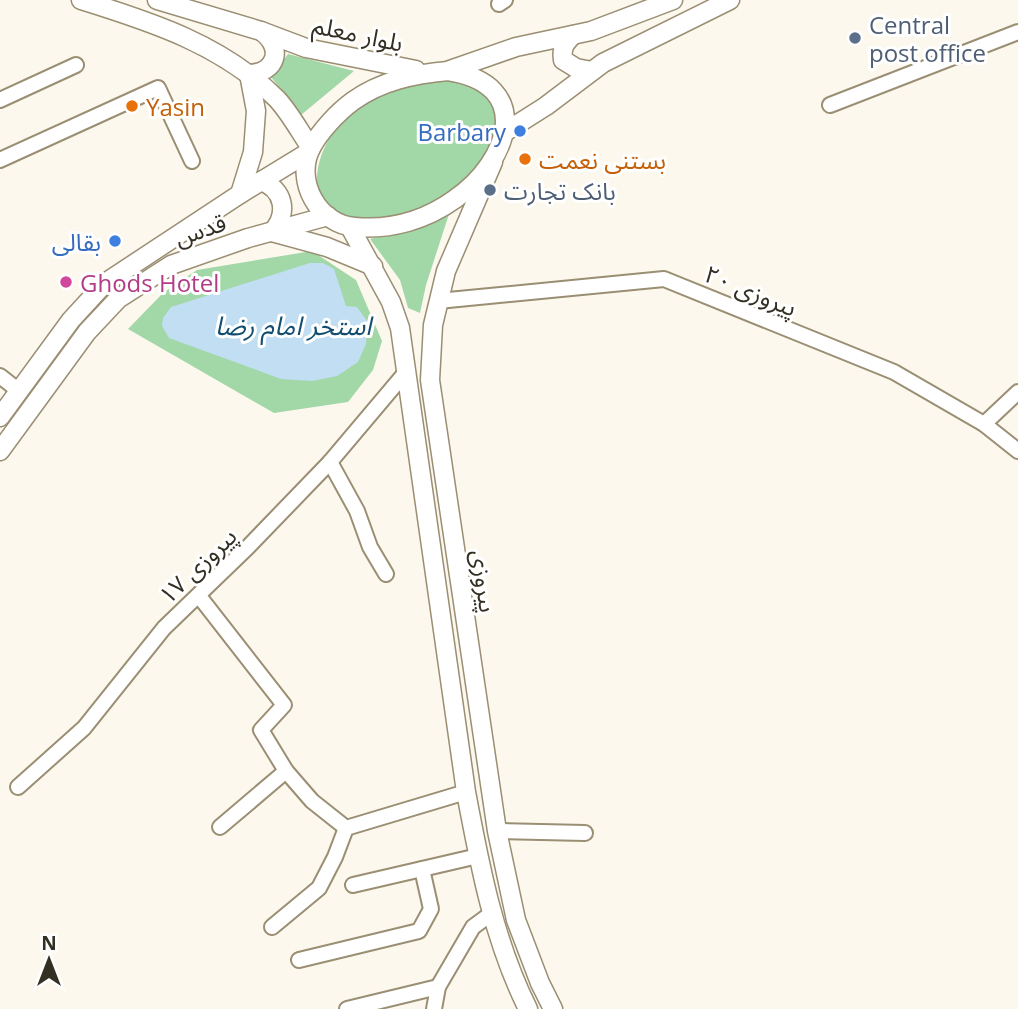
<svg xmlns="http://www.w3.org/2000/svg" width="1018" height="1009" font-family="'Open Sans','Noto Sans Arabic',sans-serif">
<rect width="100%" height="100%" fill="#fdf8ed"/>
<g fill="#a2d8a7">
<polygon points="288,54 354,71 301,115 271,77"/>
<path d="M456,80C463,82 471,84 477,87C484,91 490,101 493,108C506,142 470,181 442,199C423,211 398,215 376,218C293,227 309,145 355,108C360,104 368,102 374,99C383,95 393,88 403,86C420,82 439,82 456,80Z"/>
<polygon points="449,214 426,285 420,313 408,308 400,280 370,239"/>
<polygon points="312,251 356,280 382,341 373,370 348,402 274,413 128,329 163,293 197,270"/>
</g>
<polygon fill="#c1def3" points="310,263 323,263 334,269 346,306 357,307 367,321 366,344 358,362 337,376 312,381 281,379 169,338 162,326 163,318 171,307"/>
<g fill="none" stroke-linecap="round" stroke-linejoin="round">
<defs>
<g id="minor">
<polyline points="499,4 505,0"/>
<polyline points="0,100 76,65"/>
<polyline points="830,105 1018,32"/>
<polyline points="0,160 158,88 192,161"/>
<polyline points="438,301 664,279 894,372 984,424 1018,451"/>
<polyline points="0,376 19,391"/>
<polyline points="984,424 1018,392"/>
<polyline points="330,462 357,511 370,547 386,574"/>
<polyline points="199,596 284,705 261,730 286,771 312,801 346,828 466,792"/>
<polyline points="18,787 84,728 164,628 248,547 330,462 406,372"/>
<polyline points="220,827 286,771"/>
<polyline points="497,831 585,833"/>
<polyline points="353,885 478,856"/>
<polyline points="272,927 319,888 335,857 346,828"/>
<polyline points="299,960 419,931 431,909 422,869"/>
<polyline points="347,1009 438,987"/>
<polyline points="434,1009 438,987 473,927 492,913"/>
</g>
<g id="major">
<path d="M81,0C152,22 223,45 277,99C290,113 300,132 311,148"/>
<polyline points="157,0 261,31 306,48 416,70"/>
<path d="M573,35C565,43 561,48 563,60L576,68L592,71"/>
<polyline points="450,70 516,47 591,31 673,0"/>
<path d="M448,71C535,84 510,161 455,199C426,220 391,230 355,227C319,225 294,181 311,148C320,131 338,112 353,101C381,81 414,74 448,71Z"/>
<polyline points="505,132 546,106 603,63 730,0"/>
<polyline points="493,162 446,271 433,325 430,380 497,831 516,920 540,983 553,1009"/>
<path d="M261,181C284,189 289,214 272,232L327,247L373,266"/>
<path d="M240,194L253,152L256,111L249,74C277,73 284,47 261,31"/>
<path d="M350,227L391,302L400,328L466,792C480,867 494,941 528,1009"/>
<polyline points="0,417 71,320 105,283 240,194 309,152"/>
<polyline points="0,451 87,332 118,299 171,265 248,238 328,216"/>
</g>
</defs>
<use href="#minor" stroke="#9a8e73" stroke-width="18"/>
<use href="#major" stroke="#9a8e73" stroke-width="21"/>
<use href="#minor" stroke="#fff" stroke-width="14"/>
<use href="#major" stroke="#fff" stroke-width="18"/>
</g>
<g fill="#5c6f8a" stroke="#fff" stroke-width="2.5">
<circle cx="855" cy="38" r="7"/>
<circle cx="490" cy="190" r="7"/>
</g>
<g fill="#e8710a" stroke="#fff" stroke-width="2.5">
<circle cx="132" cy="106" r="7"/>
<circle cx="525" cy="159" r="7"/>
</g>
<g fill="#3f7fe0" stroke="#fff" stroke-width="2.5">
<circle cx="520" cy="131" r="7"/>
<circle cx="115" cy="241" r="7"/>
</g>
<circle fill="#d1479c" stroke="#fff" stroke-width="2.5" cx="66" cy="282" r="7"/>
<g text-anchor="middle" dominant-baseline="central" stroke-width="6" stroke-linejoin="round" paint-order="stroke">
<g font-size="24" fill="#4e5e75" stroke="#fff" text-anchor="start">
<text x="869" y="24">Central<tspan x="869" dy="28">post office</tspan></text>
<text x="504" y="190">بانک تجارت</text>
</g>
<g font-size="24" fill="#342f23" stroke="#fff">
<text transform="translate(358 33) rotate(12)">بلوار معلم</text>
<text transform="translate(200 229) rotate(-19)">قدس</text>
<text transform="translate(751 290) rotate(22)">پیروزی ۲۰</text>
<text transform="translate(197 565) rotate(-44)">پیروزی ۱۷</text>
<text transform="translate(485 581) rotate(82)">پیروزی</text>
</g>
<g font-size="24" fill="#c56008" stroke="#fff" text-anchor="start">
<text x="146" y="106">Yasin</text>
<text x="539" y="159">بستنی نعمت</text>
</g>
<g font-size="24" fill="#366cbe" stroke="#fff" text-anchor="end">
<text x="506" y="131">Barbary</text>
<text x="101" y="241">بقالی</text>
</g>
<g font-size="24" fill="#b23c85" stroke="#fff" text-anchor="start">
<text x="80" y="282">Ghods Hotel</text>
</g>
<g font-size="26" font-style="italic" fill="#134e70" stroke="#fff">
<text x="293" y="325">استخر امام رضا</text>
</g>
</g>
<g transform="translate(49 960)" stroke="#ffffff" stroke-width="5" paint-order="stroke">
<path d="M0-5L12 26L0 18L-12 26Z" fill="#342f23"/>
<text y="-10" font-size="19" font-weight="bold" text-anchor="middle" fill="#342f23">N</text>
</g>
</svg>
